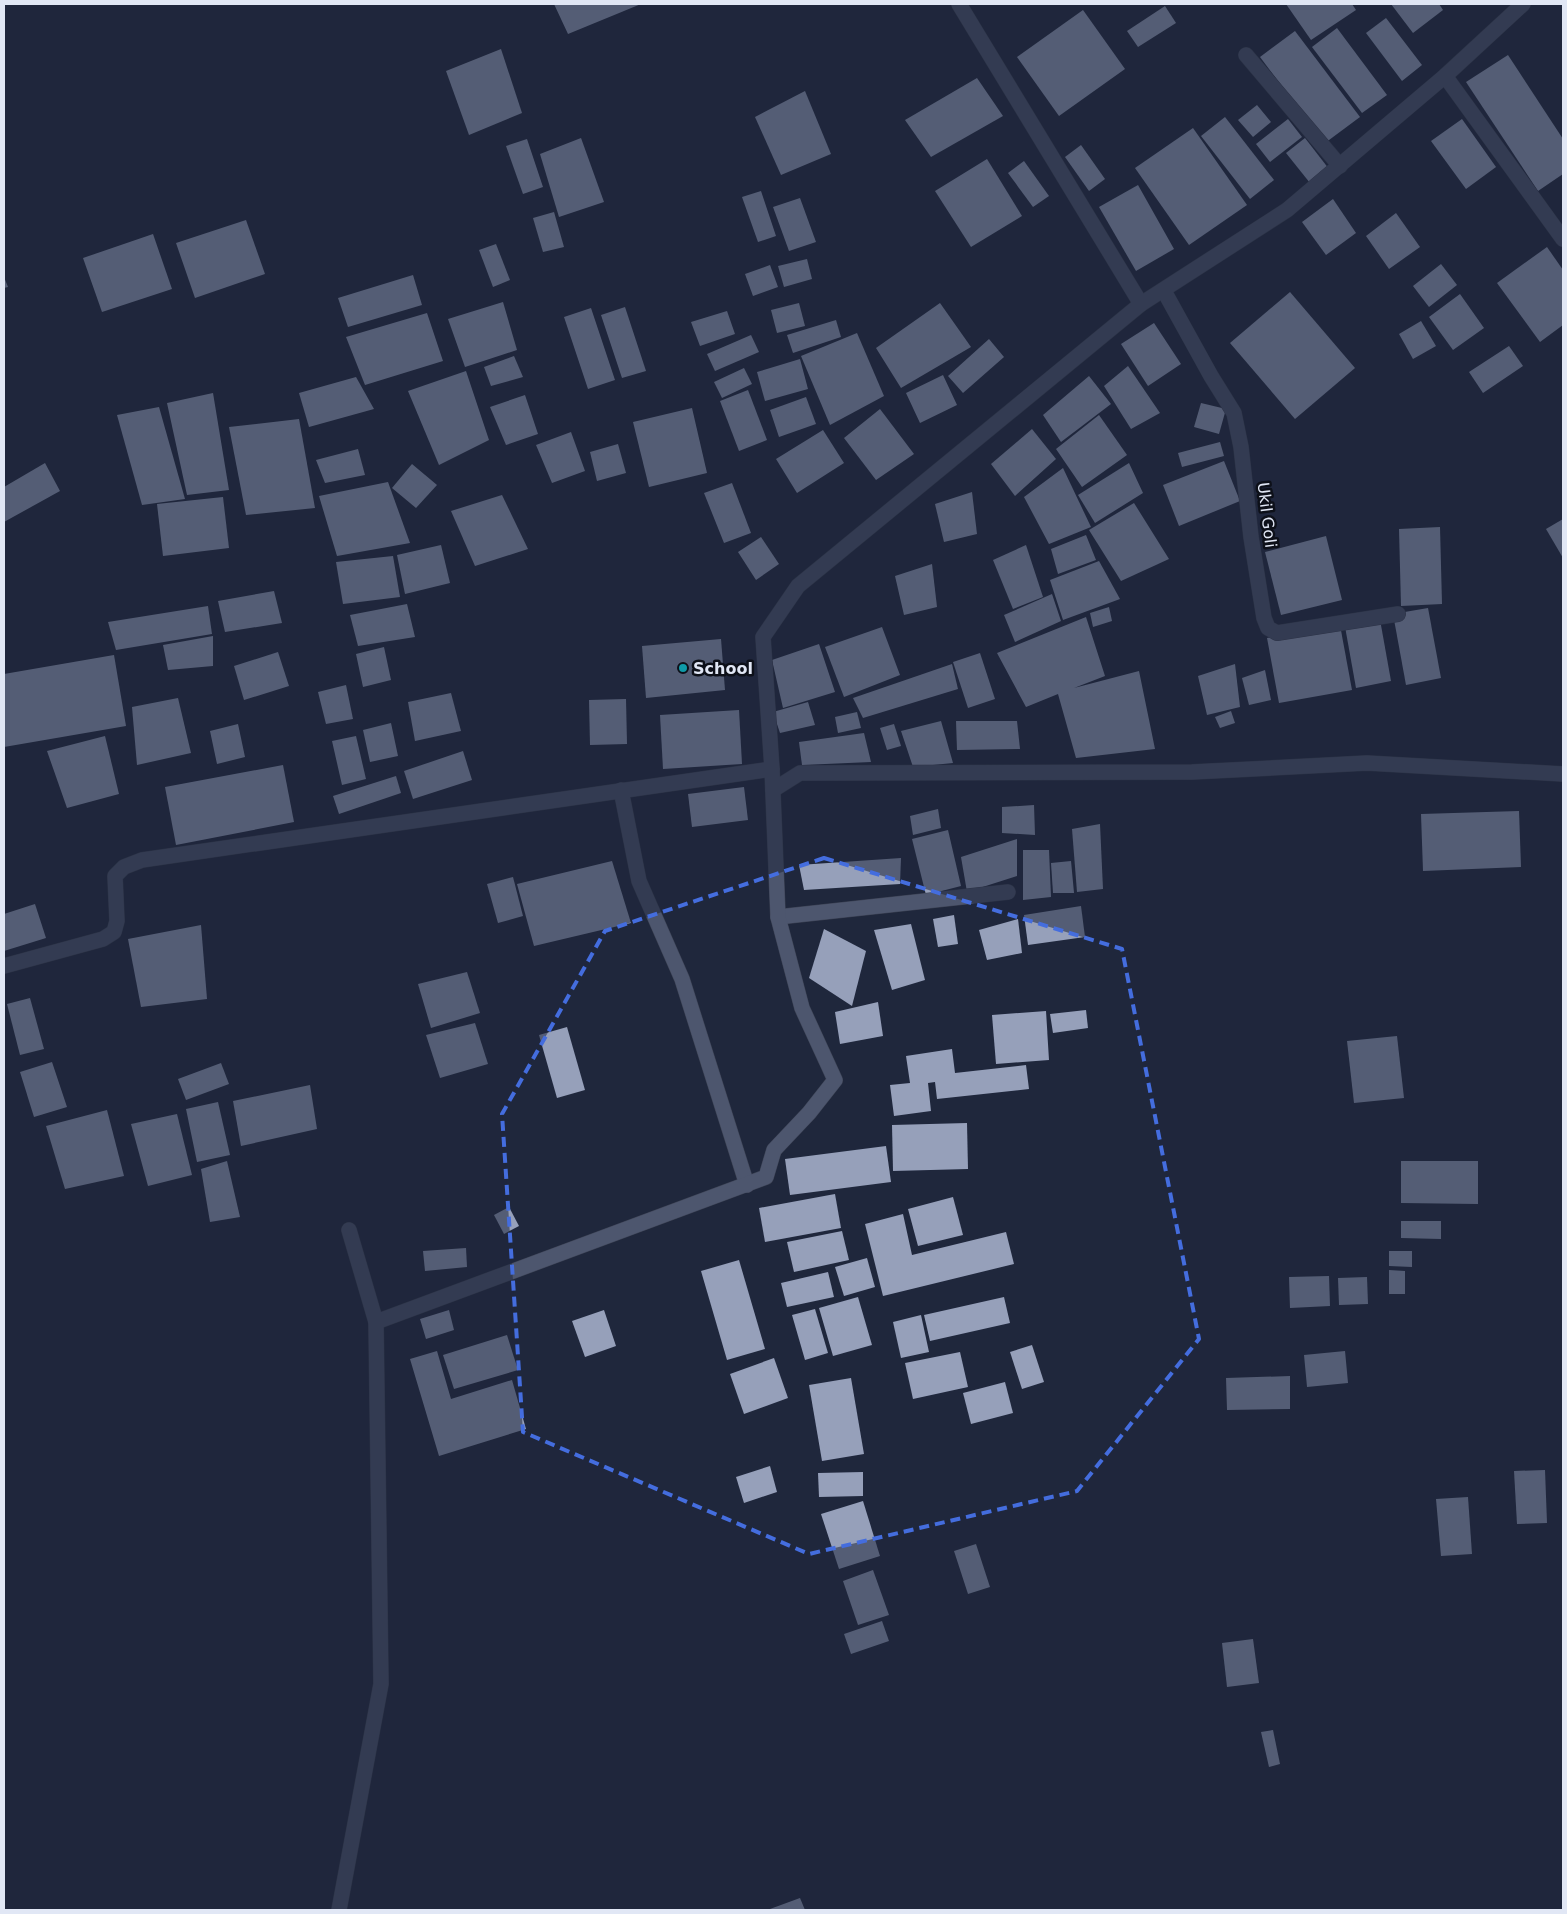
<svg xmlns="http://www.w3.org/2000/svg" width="1567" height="1914" font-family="'DejaVu Sans',sans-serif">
<rect width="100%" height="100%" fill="#1f273c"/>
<g fill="#96a0ba">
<polygon points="554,4 641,4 568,34"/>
<polygon points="1286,4 1352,4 1356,10 1311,40"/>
<polygon points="1391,4 1439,4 1443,10 1413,33"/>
<polygon points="1165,6 1176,23 1138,47 1127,31"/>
<polygon points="1083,10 1125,69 1059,116 1017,57"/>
<polygon points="1386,18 1422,65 1402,81 1366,33"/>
<polygon points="1337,28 1387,95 1362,113 1312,47"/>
<polygon points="1295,31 1360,117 1325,143 1260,57"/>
<polygon points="501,49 522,113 469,135 446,71"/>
<polygon points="1508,55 1563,139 1563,174 1538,191 1466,82"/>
<polygon points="977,78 1003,116 931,157 905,120"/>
<polygon points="805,91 831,154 781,175 755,117"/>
<polygon points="1257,105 1271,122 1253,137 1238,120"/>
<polygon points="1225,117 1274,180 1250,199 1201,136"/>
<polygon points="1288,119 1302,137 1270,162 1256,144"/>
<polygon points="1462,119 1496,167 1466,189 1431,141"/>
<polygon points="1193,128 1247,205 1189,245 1135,168"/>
<polygon points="581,138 604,202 559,217 540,154"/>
<polygon points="1305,138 1329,169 1310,183 1286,153"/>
<polygon points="527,139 543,187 523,194 506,146"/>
<polygon points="1081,145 1105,179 1089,191 1065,157"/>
<polygon points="987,159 1022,216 971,247 935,191"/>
<polygon points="1024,161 1049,196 1033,207 1008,173"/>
<polygon points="1138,185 1174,249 1136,271 1099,207"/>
<polygon points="761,191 776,236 758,242 742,197"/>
<polygon points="800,198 816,242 789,251 773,207"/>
<polygon points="1333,199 1356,233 1326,255 1302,222"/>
<polygon points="554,212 564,247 543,252 533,218"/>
<polygon points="1396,213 1420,247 1389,269 1366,236"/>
<polygon points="246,220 265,274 195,298 176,243"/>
<polygon points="153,234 172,289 102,312 83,258"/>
<polygon points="496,244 510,280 493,287 479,250"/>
<polygon points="1547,247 1563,270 1563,325 1540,342 1497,283"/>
<polygon points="807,259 812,279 784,287 778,266"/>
<polygon points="1441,264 1457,285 1429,307 1413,286"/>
<polygon points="770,265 778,287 753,296 745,274"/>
<polygon points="413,275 422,305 348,327 338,298"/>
<polygon points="4,277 8,287 4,288"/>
<polygon points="1290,292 1355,368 1295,419 1230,343"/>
<polygon points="1460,294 1484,328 1453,350 1429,317"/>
<polygon points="503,302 517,350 465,367 448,319"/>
<polygon points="799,303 805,326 777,333 771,310"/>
<polygon points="940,303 971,347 901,388 876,348"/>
<polygon points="625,307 646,371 622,378 601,315"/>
<polygon points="591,308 615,380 588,389 564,317"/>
<polygon points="727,311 735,334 700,346 691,322"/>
<polygon points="427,313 443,361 365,385 346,337"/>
<polygon points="836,320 841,337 793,353 787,335"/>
<polygon points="1421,321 1436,346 1413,359 1399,334"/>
<polygon points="1154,323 1181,364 1148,386 1121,344"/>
<polygon points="857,333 884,396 830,425 801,356"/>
<polygon points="751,335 759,352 715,371 707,354"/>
<polygon points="989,339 1004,357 963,393 948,376"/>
<polygon points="1509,346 1523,366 1483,393 1469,372"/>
<polygon points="514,356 523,377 491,386 484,367"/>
<polygon points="800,359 808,389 765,401 757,372"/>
<polygon points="1128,366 1160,413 1131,429 1104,386"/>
<polygon points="744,368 752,384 722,398 714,382"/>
<polygon points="466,371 489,440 439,465 408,391"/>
<polygon points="943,375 957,405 920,423 906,393"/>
<polygon points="1089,376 1111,404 1061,442 1043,415"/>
<polygon points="356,377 374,409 309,427 299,393"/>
<polygon points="748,390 767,440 739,451 720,401"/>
<polygon points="213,393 229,490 187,495 167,403"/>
<polygon points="525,395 538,434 506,445 490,407"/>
<polygon points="806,397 816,424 779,437 770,410"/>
<polygon points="1201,403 1226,409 1219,434 1194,427"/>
<polygon points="159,407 185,499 142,505 117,415"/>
<polygon points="692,408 707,473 649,487 633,422"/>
<polygon points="880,409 914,454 876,480 844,438"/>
<polygon points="1099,415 1127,455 1082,487 1056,449"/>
<polygon points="299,419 315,508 246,515 229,427"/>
<polygon points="1032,429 1056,459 1015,496 991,464"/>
<polygon points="823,430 844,463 797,493 776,459"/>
<polygon points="571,432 585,471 552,483 536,445"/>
<polygon points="1220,442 1224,456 1182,467 1178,453"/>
<polygon points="618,444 626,473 597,481 590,452"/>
<polygon points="358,449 365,475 325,483 316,460"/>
<polygon points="1224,461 1240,501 1179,526 1163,485"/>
<polygon points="45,463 60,491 4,522 4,487"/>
<polygon points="1129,463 1143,493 1095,523 1078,495"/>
<polygon points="412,464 437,485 416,508 392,488"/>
<polygon points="1063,468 1091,527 1049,544 1024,497"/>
<polygon points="388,482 410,543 337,556 319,496"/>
<polygon points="732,483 751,533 724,543 704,493"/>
<polygon points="972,492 977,534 944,542 935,504"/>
<polygon points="502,495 528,549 475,566 451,511"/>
<polygon points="223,497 229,548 163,556 157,504"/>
<polygon points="1134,503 1169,559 1121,581 1089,530"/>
<polygon points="1563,519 1563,558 1546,529"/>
<polygon points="1440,527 1442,604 1401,606 1399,529"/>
<polygon points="1086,535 1096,560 1058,574 1051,549"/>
<polygon points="1326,536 1342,600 1281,615 1265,552"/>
<polygon points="761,537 779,564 756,580 738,552"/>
<polygon points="441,545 450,583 405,594 397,555"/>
<polygon points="1026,545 1043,597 1013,609 993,560"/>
<polygon points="393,556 400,597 343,604 336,562"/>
<polygon points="1099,561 1120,599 1063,620 1050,580"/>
<polygon points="932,564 937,607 904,615 895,576"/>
<polygon points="274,591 282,623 225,632 218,601"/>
<polygon points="1052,594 1061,621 1015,642 1004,615"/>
<polygon points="407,604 415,637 358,646 350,615"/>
<polygon points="208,606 212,634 116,650 108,622"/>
<polygon points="1109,607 1112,621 1093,627 1090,613"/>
<polygon points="1428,608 1441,678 1406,685 1393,614"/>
<polygon points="1379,614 1391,681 1356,688 1344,621"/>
<polygon points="1086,617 1105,676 1074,688 1139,671 1155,749 1076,758 1058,694 1026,707 997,653"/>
<polygon points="1340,625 1352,690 1279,703 1267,638"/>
<polygon points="882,627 900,675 844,697 825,647"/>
<polygon points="213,636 213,666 168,670 163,645"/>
<polygon points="721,639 725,690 646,698 642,646"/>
<polygon points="819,644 835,692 783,708 772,660"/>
<polygon points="384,647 391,680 363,687 356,654"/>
<polygon points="278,652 289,686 244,700 234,666"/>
<polygon points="980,653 995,699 968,708 953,662"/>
<polygon points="114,655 126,726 4,747 4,674"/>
<polygon points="952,664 958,689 863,718 853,698"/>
<polygon points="1235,664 1240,707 1207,715 1198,676"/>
<polygon points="1265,670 1271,700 1249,705 1242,678"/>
<polygon points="346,685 353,719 326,724 318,692"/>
<polygon points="451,693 461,731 415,741 408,702"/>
<polygon points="178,698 191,753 137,765 132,707"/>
<polygon points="626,699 627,744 590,745 589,700"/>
<polygon points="808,702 815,725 780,733 773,712"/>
<polygon points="739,710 742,764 663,769 660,715"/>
<polygon points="1231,711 1235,723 1220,728 1215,717"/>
<polygon points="857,712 861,728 838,733 835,717"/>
<polygon points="941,721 953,763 913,767 901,731"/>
<polygon points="956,721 1017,721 1020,749 957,750"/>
<polygon points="391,723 398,756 370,762 363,730"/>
<polygon points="238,724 245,757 217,764 210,731"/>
<polygon points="894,724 901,746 887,750 880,728"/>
<polygon points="864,733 871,762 802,765 799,742"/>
<polygon points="105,736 119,794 67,808 47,751"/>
<polygon points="356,736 366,779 342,785 332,741"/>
<polygon points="463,751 472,780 413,799 404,771"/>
<polygon points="283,765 294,822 176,845 165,787"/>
<polygon points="396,776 401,793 339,814 333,796"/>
<polygon points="744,787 748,820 692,827 688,794"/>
<polygon points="1034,805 1035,835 1002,833 1002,807"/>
<polygon points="938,809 941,828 913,835 910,816"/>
<polygon points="1519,811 1521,867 1423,871 1421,814"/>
<polygon points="1100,824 1103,889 1077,892 1072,829"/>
<polygon points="948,830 961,886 926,895 912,839"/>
<polygon points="1017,839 1017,876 967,892 961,857"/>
<polygon points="1023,850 1049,850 1051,897 1023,900"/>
<polygon points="901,858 900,884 804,890 799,865"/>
<polygon points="612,861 631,923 534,946 517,884"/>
<polygon points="1071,861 1074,893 1053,893 1051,863"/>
<polygon points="513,877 523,916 498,923 487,884"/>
<polygon points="35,904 46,938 4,951 4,914"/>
<polygon points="1081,906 1085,937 1028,945 1024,915"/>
<polygon points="954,915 958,944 938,947 933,919"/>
<polygon points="1018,919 1022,953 987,960 979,930"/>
<polygon points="911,924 925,980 892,990 874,930"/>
<polygon points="201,925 207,999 141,1007 128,939"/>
<polygon points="824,929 866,951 852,1006 809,978"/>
<polygon points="467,972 480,1013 431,1028 418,984"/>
<polygon points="30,998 44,1049 20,1055 7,1004"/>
<polygon points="878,1002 883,1036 840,1044 835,1012"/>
<polygon points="1086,1010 1088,1028 1053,1033 1050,1014"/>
<polygon points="1046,1011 1049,1060 996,1064 992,1015"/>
<polygon points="475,1023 488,1064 440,1078 426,1035"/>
<polygon points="567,1027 585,1090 557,1098 539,1035"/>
<polygon points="1397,1036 1404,1098 1354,1103 1347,1041"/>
<polygon points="952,1049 955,1073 1026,1065 1029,1089 937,1099 935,1082 928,1083 931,1111 894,1116 890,1085 910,1083 906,1056"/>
<polygon points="52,1062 67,1107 34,1117 20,1072"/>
<polygon points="221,1063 229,1084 186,1100 178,1079"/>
<polygon points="310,1085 317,1129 241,1146 233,1101"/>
<polygon points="218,1102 230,1155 197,1162 186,1109"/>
<polygon points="107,1110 124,1176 65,1189 46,1126"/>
<polygon points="177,1114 192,1175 148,1186 131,1124"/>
<polygon points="967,1123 968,1169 893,1171 892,1125"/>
<polygon points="886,1146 891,1182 790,1195 785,1159"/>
<polygon points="227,1161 240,1217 210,1222 201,1169"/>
<polygon points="1401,1161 1478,1161 1478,1204 1401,1203"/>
<polygon points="835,1194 841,1228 765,1242 759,1208"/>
<polygon points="953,1197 963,1235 918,1246 908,1209"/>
<polygon points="509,1207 519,1226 504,1234 494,1215"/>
<polygon points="903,1214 912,1255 1006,1232 1014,1264 883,1296 865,1224"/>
<polygon points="1401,1221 1441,1221 1441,1239 1401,1238"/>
<polygon points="842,1231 849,1260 794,1272 787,1242"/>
<polygon points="466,1248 467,1267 425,1271 423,1251"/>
<polygon points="1389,1251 1412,1251 1412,1267 1389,1266"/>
<polygon points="867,1258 875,1287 844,1296 835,1267"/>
<polygon points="739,1260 765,1349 727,1360 701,1271"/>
<polygon points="1389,1270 1405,1271 1405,1294 1389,1294"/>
<polygon points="828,1272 834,1297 787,1307 781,1283"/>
<polygon points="1329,1276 1330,1306 1290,1308 1289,1277"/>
<polygon points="1367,1277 1368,1304 1339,1305 1338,1278"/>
<polygon points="858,1297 872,1345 833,1356 819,1308"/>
<polygon points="1004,1297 1010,1323 930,1341 924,1315"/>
<polygon points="815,1309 828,1353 805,1360 792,1315"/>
<polygon points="449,1310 454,1330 426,1339 420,1319"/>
<polygon points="604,1310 616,1346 585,1357 572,1321"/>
<polygon points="921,1315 929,1352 901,1358 893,1322"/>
<polygon points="507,1335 518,1370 454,1389 443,1355"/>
<polygon points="1032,1345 1044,1382 1022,1389 1010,1352"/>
<polygon points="437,1351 451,1399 512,1380 526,1429 439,1456 410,1359"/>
<polygon points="1345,1351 1348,1383 1307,1387 1304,1355"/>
<polygon points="960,1352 968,1387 913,1399 905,1363"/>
<polygon points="774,1358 788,1398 744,1414 730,1374"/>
<polygon points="1290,1376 1290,1409 1227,1410 1226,1378"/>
<polygon points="851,1378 864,1454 822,1461 809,1385"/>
<polygon points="1005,1382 1013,1413 971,1424 963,1393"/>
<polygon points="770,1466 777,1492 744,1503 736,1477"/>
<polygon points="1545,1470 1547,1523 1517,1524 1514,1471"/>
<polygon points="863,1472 863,1496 819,1497 818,1473"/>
<polygon points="1468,1497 1472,1554 1441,1556 1436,1499"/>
<polygon points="863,1501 880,1556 839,1569 821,1514"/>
<polygon points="976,1544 990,1587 968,1594 954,1551"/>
<polygon points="873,1570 889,1615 858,1625 843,1581"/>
<polygon points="882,1621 889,1641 851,1654 844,1634"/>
<polygon points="1253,1639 1259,1683 1227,1687 1222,1643"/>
<polygon points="1273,1730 1280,1764 1269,1767 1261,1732"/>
<polygon points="800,1898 805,1910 771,1910 770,1909"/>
</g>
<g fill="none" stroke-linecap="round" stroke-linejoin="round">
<defs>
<g id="street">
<polyline points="959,4 1141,304"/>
<polyline points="1246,55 1340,166"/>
<polyline points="1445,76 1563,239"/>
<polyline points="1164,291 1211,376 1234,413 1241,447 1251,537 1264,618 1268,628 1277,633 1398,614"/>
<polyline points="621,790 639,881 682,979 747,1185"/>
<polyline points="773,790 800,773 1192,772 1367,763 1563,774"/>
<polyline points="778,917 1008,892"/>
<polyline points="4,966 103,939 114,932 117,921 115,876 124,867 142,860 772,769"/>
<polyline points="376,1322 766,1177 774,1150 809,1113 835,1080 802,1008 778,917 772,769 763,637 798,586 1141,304 1287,210 1445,76 1523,4"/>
<polyline points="339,1910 381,1684 376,1322 349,1230"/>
</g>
</defs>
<use href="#street" stroke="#3d4355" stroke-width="16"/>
<use href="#street" stroke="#4d566e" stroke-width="15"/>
</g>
<path d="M0 0H1567V1914H0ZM824,858L1122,949L1199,1339L1077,1491L809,1554L523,1432L502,1114L605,931Z" fill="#1f273c" fill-opacity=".55" fill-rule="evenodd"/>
<path fill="none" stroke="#446dde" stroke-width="4" stroke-dasharray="10 6" stroke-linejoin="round" d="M824,858L1122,949L1199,1339L1077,1491L809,1554L523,1432L502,1114L605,931Z"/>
<circle fill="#0f9aa8" stroke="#0d1019" stroke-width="2" cx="683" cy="668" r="5"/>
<g text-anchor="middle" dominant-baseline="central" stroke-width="5" stroke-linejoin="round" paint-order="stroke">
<g font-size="16" fill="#e1e7f5" stroke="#0d1019">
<text transform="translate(1267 515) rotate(83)">Ukil Goli</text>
</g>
<g font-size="16" font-weight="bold" fill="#e1e7f5" stroke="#0d1019" text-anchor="start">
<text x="693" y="668">School</text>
</g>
</g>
<rect width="1567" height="1914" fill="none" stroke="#e1e7f5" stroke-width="10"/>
</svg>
